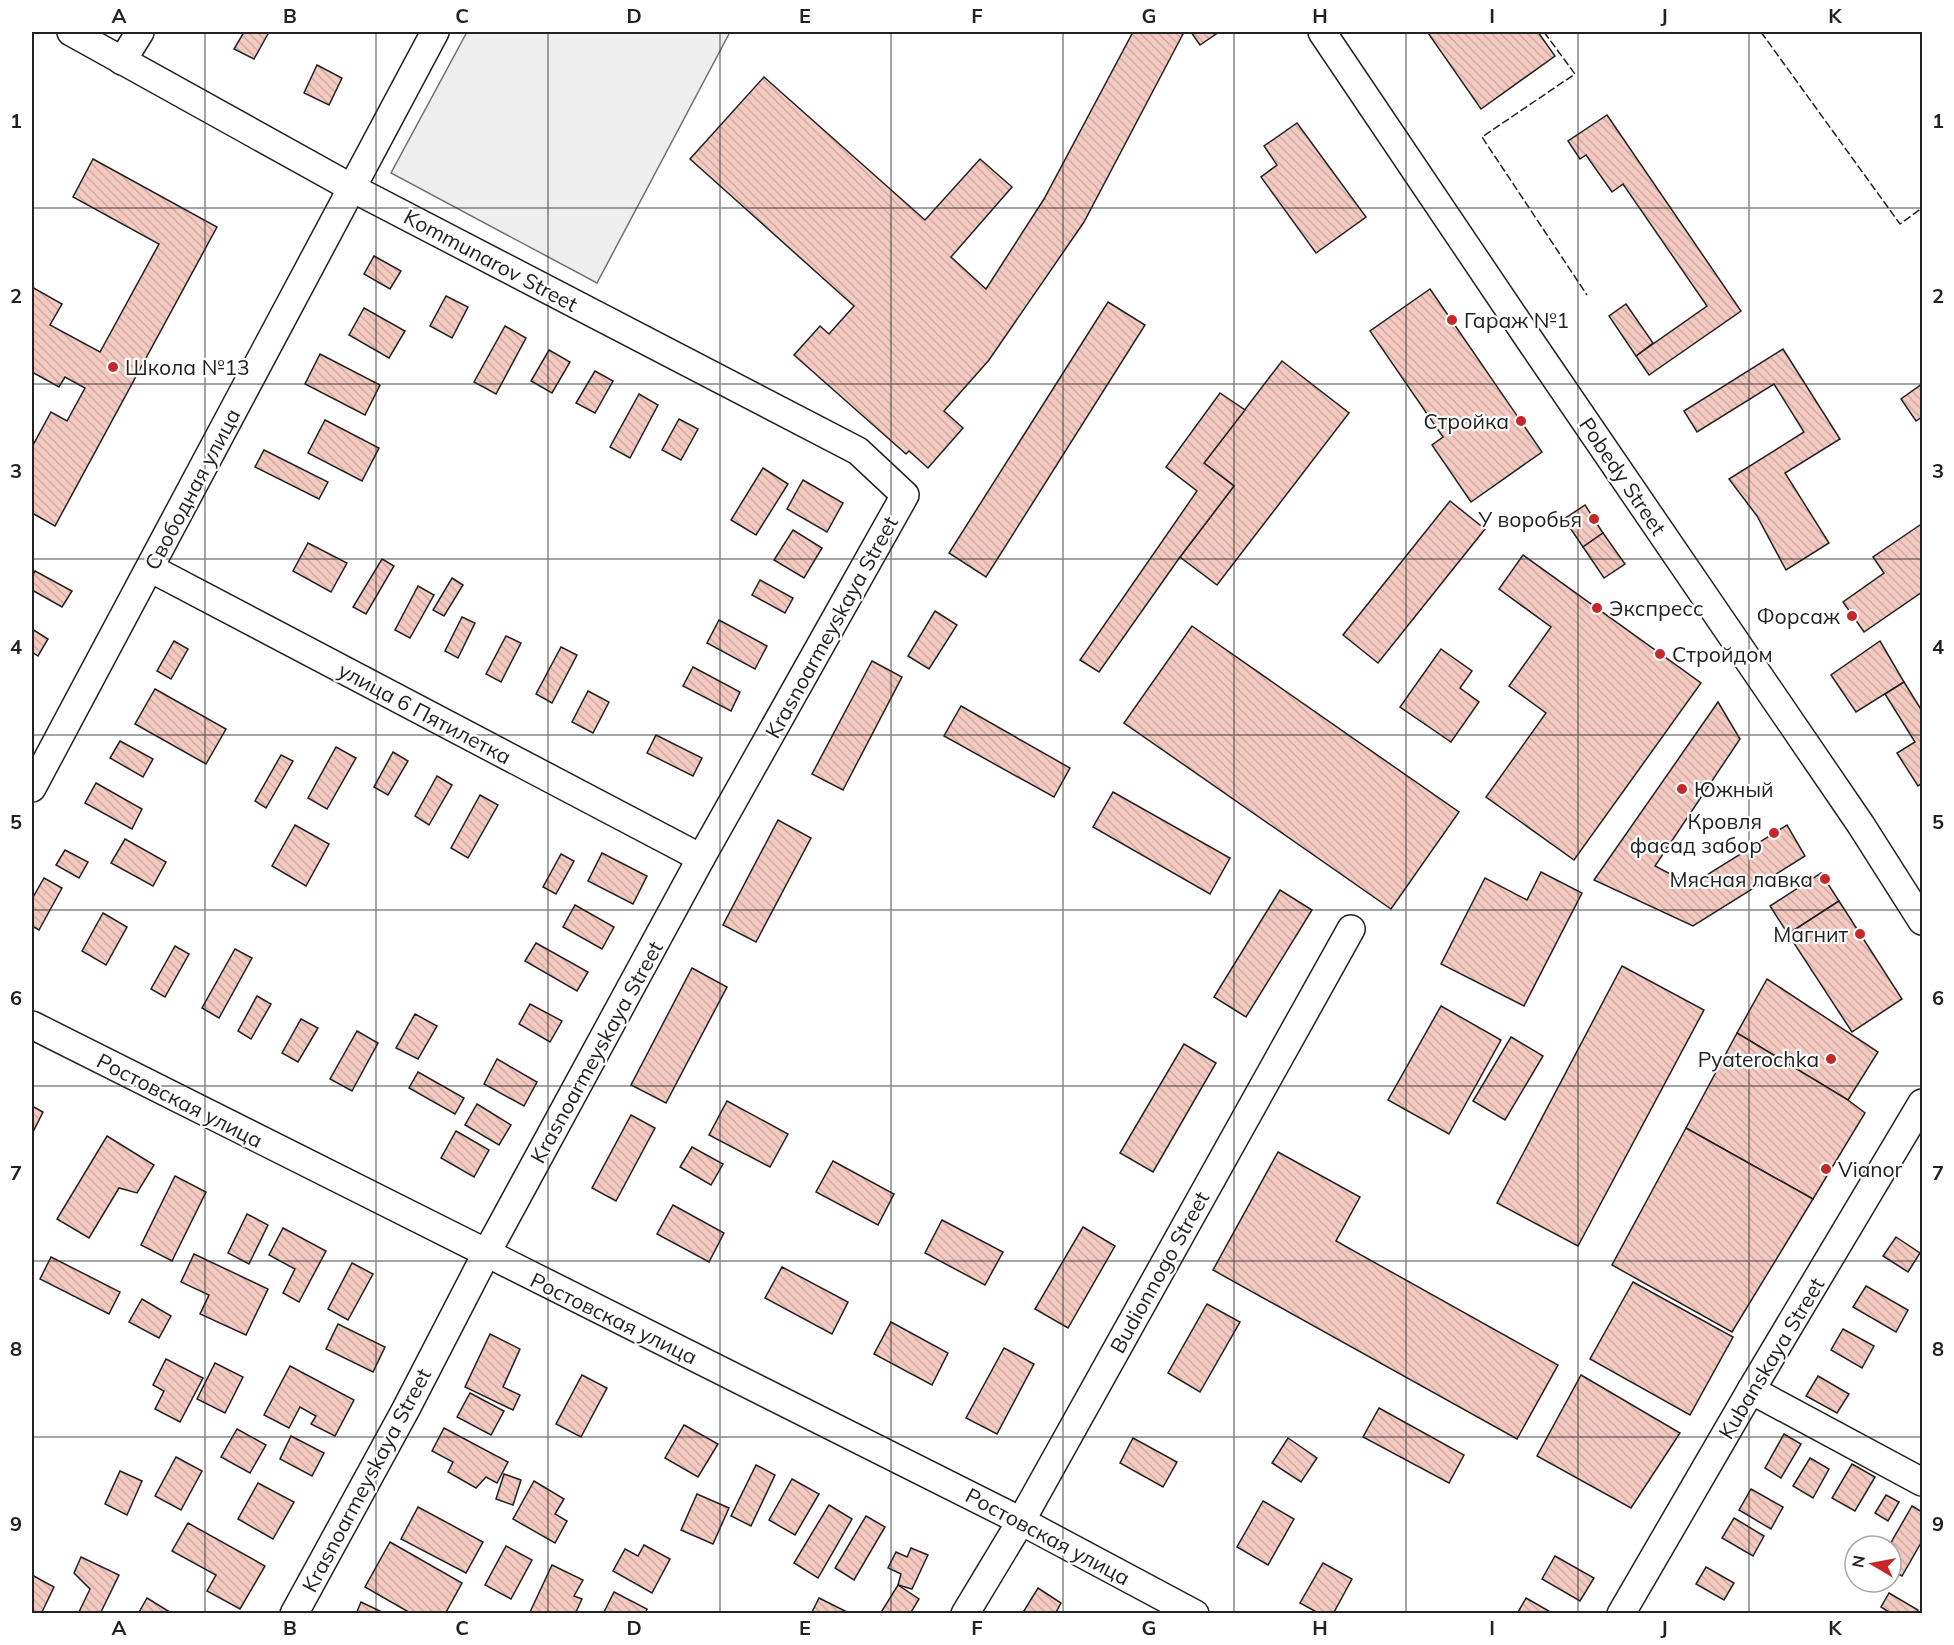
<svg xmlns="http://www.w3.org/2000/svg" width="1954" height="1645" font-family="Mulish,sans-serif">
<defs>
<pattern id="building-back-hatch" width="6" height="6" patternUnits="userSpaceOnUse" patternTransform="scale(1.5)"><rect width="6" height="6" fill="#f3c9c0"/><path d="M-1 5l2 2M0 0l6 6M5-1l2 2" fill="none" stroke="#d0aca5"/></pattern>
</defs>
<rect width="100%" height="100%" fill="#fff"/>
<polygon fill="#eee" stroke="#6f6f6f" stroke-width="1.5" points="467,32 730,32 597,283 391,173"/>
<g fill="url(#building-back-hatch)" stroke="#222" stroke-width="1.5">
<polygon points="244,32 269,32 254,59 234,49"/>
<polygon points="1133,32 1178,32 1183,34 1084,222 989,360 944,411 963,428 928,468 909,451 906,454 794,355 820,326 829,334 854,306 690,159 764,77 925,220 980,159 1012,187 951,257 986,289 1044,199"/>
<polygon points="1191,32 1219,32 1200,45"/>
<polygon points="1431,32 1538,32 1555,56 1481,109 1428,33"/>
<polygon points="317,65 342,78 329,105 304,93"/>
<polygon points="1607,115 1741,311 1649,375 1636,356 1707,306 1623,184 1612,192 1586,155 1580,159 1568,141"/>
<polygon points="1297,123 1366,217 1316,253 1261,177 1277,165 1264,146"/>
<polygon points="93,159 217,227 55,526 32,513 32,447 51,412 67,421 85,388 65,377 59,387 32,372 32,287 62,304 50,325 100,352 159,244 73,197"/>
<polygon points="374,256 401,271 390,289 364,274"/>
<polygon points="1430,289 1542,452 1471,502 1432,445 1443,437 1370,331"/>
<polygon points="446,296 468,307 452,338 430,326"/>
<polygon points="1108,302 1145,325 986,577 949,553"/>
<polygon points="1626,304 1653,343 1636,356 1609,316"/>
<polygon points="364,308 405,331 389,358 349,335"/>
<polygon points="505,326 526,338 496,394 474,382"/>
<polygon points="1783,349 1840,439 1785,473 1829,543 1786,570 1757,516 1729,479 1804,432 1774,384 1697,432 1684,411"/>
<polygon points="549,350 570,362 552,393 531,381"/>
<polygon points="320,354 380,385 365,415 305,384"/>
<polygon points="1282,361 1349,413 1217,585 1180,557 1234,486 1204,463"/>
<polygon points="595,371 613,381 595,413 576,403"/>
<polygon points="1922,384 1922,417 1916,421 1901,399"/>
<polygon points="1220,393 1245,410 1204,463 1234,486 1180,557 1099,672 1080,660 1197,491 1166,467"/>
<polygon points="639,394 658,405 630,458 610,447"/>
<polygon points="679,419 698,429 681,460 662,450"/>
<polygon points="325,420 379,448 362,481 308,453"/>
<polygon points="264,450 328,482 319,499 255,467"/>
<polygon points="763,468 788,484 756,535 731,520"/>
<polygon points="803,480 843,503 827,532 787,509"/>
<polygon points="1450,501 1485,529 1378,663 1343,635"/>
<polygon points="1585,505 1603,533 1583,547 1564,519"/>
<polygon points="1920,525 1922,529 1922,592 1864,632 1843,602 1884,573 1873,557"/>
<polygon points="793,530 822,548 804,578 774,560"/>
<polygon points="1603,533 1625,564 1604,578 1583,547"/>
<polygon points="308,543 347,563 331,592 293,571"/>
<polygon points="1523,555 1701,683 1574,860 1486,797 1546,713 1509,686 1551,627 1499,589"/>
<polygon points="382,559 394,566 366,614 353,607"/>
<polygon points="35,571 72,591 62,607 32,590 32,577"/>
<polygon points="452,578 463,585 444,616 433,610"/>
<polygon points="760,580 793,598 785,613 752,595"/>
<polygon points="418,586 434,595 410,638 395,630"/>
<polygon points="935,611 957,625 929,669 908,656"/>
<polygon points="462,617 475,623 458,658 445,651"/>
<polygon points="719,620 767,646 755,669 707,643"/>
<polygon points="1192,626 1459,812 1391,909 1124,723"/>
<polygon points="32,629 48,639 38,656 32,652"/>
<polygon points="506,636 521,643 501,682 486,674"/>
<polygon points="174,641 188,649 171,679 157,671"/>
<polygon points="1880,641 1904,682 1856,712 1831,675"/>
<polygon points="561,647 577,655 552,703 536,694"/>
<polygon points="1441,649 1472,671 1460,688 1479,702 1451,742 1400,707"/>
<polygon points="872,661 902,677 843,790 812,774"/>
<polygon points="693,667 740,692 731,711 683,686"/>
<polygon points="1904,682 1922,711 1922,783 1918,786 1897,753 1915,742 1885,694"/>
<polygon points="155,689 226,729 206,764 135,724"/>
<polygon points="588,691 609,702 593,733 572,722"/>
<polygon points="1718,702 1740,739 1655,866 1691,885 1787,825 1805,856 1693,926 1594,880"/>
<polygon points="961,706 1070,768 1054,797 944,736"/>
<polygon points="656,735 702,758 693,776 647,753"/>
<polygon points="120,741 153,759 143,777 110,758"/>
<polygon points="336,747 356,758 327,809 308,798"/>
<polygon points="393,752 408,761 388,795 374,787"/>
<polygon points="281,755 293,761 266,808 255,801"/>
<polygon points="437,776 452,785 429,825 415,816"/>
<polygon points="96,783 142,809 132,829 85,803"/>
<polygon points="1113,792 1230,858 1210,894 1093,827"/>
<polygon points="480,795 498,805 468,858 451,848"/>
<polygon points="778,820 811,838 756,942 723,925"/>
<polygon points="295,825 329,844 306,886 272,866"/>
<polygon points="125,839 166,862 153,886 111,863"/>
<polygon points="65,850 88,862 79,878 56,865"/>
<polygon points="602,853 647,876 633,904 588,881"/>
<polygon points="561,854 574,861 556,894 543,887"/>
<polygon points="1541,872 1582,893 1524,1006 1441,964 1485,878 1527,900"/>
<polygon points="1821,873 1839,901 1788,934 1770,906"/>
<polygon points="44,878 62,888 39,930 32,926 32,899"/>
<polygon points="1280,890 1312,910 1246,1017 1214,997"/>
<polygon points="1839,901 1902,999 1852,1032 1788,934"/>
<polygon points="575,905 614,927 602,949 563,927"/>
<polygon points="103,913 127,927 106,965 82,951"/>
<polygon points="536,943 588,972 577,991 525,961"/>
<polygon points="175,946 189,954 165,997 151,989"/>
<polygon points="235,949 252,958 219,1018 202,1008"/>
<polygon points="1622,966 1704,1010 1578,1246 1497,1203"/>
<polygon points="692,968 727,987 666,1103 631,1085"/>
<polygon points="1767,979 1878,1052 1848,1100 1737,1033"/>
<polygon points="257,996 271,1004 251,1039 238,1031"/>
<polygon points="530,1004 562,1021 550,1042 519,1024"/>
<polygon points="1441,1006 1501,1040 1449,1134 1388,1100"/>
<polygon points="415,1014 437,1026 418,1059 396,1048"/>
<polygon points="301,1019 318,1028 298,1062 282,1053"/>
<polygon points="357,1031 378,1043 352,1091 330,1079"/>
<polygon points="1737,1033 1848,1100 1865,1113 1813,1199 1686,1128"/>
<polygon points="1511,1037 1543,1056 1505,1120 1473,1101"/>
<polygon points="1184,1044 1216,1063 1153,1172 1120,1153"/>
<polygon points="497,1059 537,1082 524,1106 484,1084"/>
<polygon points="418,1072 464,1098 455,1114 409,1088"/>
<polygon points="727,1101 788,1134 770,1167 709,1135"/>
<polygon points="477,1104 511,1125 499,1145 465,1125"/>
<polygon points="32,1106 43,1112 32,1134"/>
<polygon points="631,1115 655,1128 616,1201 592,1188"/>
<polygon points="1686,1128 1813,1199 1732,1332 1612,1265"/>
<polygon points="456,1131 489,1150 474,1177 441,1158"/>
<polygon points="107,1136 154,1165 137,1193 119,1188 89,1238 57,1219"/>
<polygon points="692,1147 723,1164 711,1185 680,1167"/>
<polygon points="1278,1152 1360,1197 1336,1241 1558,1365 1517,1439 1213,1270"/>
<polygon points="833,1161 894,1194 878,1225 816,1192"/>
<polygon points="175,1176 206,1192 172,1261 141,1245"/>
<polygon points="673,1205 724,1233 709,1262 657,1234"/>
<polygon points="247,1214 268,1225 249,1264 228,1253"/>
<polygon points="942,1220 1003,1252 985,1285 925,1253"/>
<polygon points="1083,1227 1115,1246 1068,1328 1035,1309"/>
<polygon points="283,1228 326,1251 299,1302 283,1293 295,1269 269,1255"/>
<polygon points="1896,1237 1920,1253 1908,1272 1883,1256"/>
<polygon points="194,1254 268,1289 246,1335 200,1314 209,1295 181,1282"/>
<polygon points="51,1257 120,1292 109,1314 40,1279"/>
<polygon points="352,1263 373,1274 348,1320 328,1309"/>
<polygon points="782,1267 848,1302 832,1334 765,1298"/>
<polygon points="1633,1282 1733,1337 1690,1415 1590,1359"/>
<polygon points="1866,1286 1908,1310 1896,1332 1853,1307"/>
<polygon points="142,1299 171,1316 159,1338 129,1322"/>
<polygon points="1207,1304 1240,1322 1200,1392 1168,1373"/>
<polygon points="891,1322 948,1353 932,1385 874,1354"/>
<polygon points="338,1324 385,1347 373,1372 326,1349"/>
<polygon points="1843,1329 1874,1346 1862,1368 1831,1350"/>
<polygon points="490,1334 520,1349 503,1387 520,1395 513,1410 465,1387"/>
<polygon points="1004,1348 1034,1364 997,1434 966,1418"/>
<polygon points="166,1359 203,1378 180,1422 155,1409 164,1391 153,1385"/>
<polygon points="215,1363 243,1377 225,1413 197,1399"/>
<polygon points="290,1366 354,1400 335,1436 311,1424 316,1416 300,1407 289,1428 264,1415"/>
<polygon points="582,1375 607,1388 581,1437 556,1424"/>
<polygon points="1581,1375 1680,1433 1631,1508 1537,1456"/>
<polygon points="1818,1376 1849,1394 1837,1413 1806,1396"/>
<polygon points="470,1393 504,1411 491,1435 457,1417"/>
<polygon points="1379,1408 1464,1455 1449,1483 1363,1437"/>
<polygon points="684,1425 718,1444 698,1477 665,1458"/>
<polygon points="444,1428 508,1462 497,1483 486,1477 476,1488 448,1472 453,1462 432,1451"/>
<polygon points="237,1429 266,1445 250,1473 221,1457"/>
<polygon points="1784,1434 1801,1444 1781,1478 1765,1468"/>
<polygon points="291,1436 324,1453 312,1476 280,1459"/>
<polygon points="1133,1438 1177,1462 1163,1487 1120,1463"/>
<polygon points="1288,1438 1317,1458 1301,1482 1272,1463"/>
<polygon points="176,1457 202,1471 181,1510 155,1496"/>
<polygon points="1810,1458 1829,1469 1813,1498 1793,1486"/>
<polygon points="1852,1464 1875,1477 1855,1511 1832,1498"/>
<polygon points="756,1465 775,1475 751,1526 731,1516"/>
<polygon points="120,1471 142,1481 127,1515 105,1504"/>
<polygon points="504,1474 521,1480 513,1505 496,1499"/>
<polygon points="792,1479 819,1494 795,1535 769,1520"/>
<polygon points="534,1481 564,1499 555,1514 567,1521 555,1543 513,1519"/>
<polygon points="258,1483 294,1502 273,1539 238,1519"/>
<polygon points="1751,1489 1783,1507 1771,1529 1739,1510"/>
<polygon points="697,1494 729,1508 713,1544 681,1530"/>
<polygon points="1886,1495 1899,1502 1888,1521 1875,1513"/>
<polygon points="1263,1501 1294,1519 1268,1565 1237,1547"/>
<polygon points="829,1505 852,1519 818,1578 794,1563"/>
<polygon points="1912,1506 1922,1512 1922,1541 1902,1576 1891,1570 1891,1546 1889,1546"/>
<polygon points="418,1507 483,1542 466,1573 401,1539"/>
<polygon points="866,1516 885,1527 854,1580 835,1568"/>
<polygon points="1734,1518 1764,1536 1753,1556 1722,1538"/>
<polygon points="188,1523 265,1566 240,1609 207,1591 216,1575 172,1551"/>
<polygon points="390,1542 462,1583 445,1614 412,1614 365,1587"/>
<polygon points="644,1545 670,1559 652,1593 613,1571 625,1549 638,1556"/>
<polygon points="506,1546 532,1560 511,1599 485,1585"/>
<polygon points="911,1548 928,1555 912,1589 898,1585 901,1574 888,1568 896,1552 907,1557"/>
<polygon points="1555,1556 1594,1578 1580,1601 1542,1579"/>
<polygon points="81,1557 119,1575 100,1614 78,1614 90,1589 74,1573"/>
<polygon points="1323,1563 1352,1579 1333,1614 1320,1614 1300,1603"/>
<polygon points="552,1565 583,1580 574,1596 582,1599 575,1614 530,1612"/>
<polygon points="1706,1567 1734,1583 1724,1600 1696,1584"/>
<polygon points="32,1575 54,1587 41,1614 32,1614"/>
<polygon points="898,1585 919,1599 910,1614 880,1614"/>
<polygon points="1038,1588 1061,1603 1055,1614 1022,1614"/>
<polygon points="614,1592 647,1609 645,1614 603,1614"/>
<polygon points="1889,1593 1918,1610 1916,1614 1892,1614 1881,1607"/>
<polygon points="147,1598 173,1614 138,1614"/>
<polygon points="819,1598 851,1614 811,1614"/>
<polygon points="1526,1598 1554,1614 1517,1614"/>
<polygon points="361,1602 386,1614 356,1614"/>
</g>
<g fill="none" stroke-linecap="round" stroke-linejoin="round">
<defs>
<g id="minor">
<polyline points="71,32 352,188 858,451 905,495 701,858 486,1254 406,1409 294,1614"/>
<polyline points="1322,32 1533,345 1861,825 1922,921"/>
<polyline points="122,61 140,32"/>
<polyline points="150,568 701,858"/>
<polyline points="32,788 435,32"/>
<polyline points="32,1025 1021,1521 1195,1614"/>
<polyline points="1751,1390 1922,1482"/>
<polyline points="965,1614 1021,1521 1351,929"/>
<polyline points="1621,1614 1751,1390 1922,1103"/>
</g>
</defs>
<use href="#minor" stroke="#222" stroke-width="30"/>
<use href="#minor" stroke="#fff" stroke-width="27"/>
<g stroke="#222" stroke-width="1.5" stroke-dasharray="8 3" stroke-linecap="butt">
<polyline points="1544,32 1575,74 1482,137 1587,295"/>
<polyline points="1761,32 1900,224 1922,208"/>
</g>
</g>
<path fill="none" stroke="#222" stroke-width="1.5" stroke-opacity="0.55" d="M205,32V1614M376,32V1614M548,32V1614M720,32V1614M891,32V1614M1063,32V1614M1234,32V1614M1406,32V1614M1578,32V1614M1749,32V1614M32,208H1922M32,384H1922M32,559H1922M32,735H1922M32,910H1922M32,1086H1922M32,1261H1922M32,1437H1922"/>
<g fill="#c62828" stroke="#fff" stroke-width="2">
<circle cx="1452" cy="320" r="6"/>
<circle cx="113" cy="367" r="6"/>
<circle cx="1521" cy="421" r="6"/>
<circle cx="1594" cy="519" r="6"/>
<circle cx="1597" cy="608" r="6"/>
<circle cx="1852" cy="616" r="6"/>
<circle cx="1660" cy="654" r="6"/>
<circle cx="1682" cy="789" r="6"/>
<circle cx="1774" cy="833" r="6"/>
<circle cx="1825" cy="879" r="6"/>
<circle cx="1860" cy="934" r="6"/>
<circle cx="1831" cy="1059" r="6"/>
<circle cx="1826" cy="1169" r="6"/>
</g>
<g text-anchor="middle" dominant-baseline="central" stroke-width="4.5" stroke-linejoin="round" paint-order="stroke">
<g font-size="21" fill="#222" stroke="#fff">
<text transform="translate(491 260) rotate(28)">Kommunarov Street</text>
<text transform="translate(1623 476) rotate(56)">Pobedy Street</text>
<text transform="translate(192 489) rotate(-62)">Свободная улица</text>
<text transform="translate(831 627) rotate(-61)">Krasnoarmeyskaya Street</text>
<text transform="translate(425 713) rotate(28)">улица 6 Пятилетка</text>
<text transform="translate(596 1052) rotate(-61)">Krasnoarmeyskaya Street</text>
<text transform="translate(180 1100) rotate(27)">Ростовская улица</text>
<text transform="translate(1159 1272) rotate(-61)">Budionnogo Street</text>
<text transform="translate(614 1318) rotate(26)">Ростовская улица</text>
<text transform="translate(1771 1358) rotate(-59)">Kubanskaya Street</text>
<text transform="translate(366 1480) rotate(-62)">Krasnoarmeyskaya Street</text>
<text transform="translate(1048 1536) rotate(28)">Ростовская улица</text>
</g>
<g font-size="21" fill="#222" stroke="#fff" text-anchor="end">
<text x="1464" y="320" text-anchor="start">Гараж №1</text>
<text x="125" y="367" text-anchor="start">Школа №13</text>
<text x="1509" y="421">Стройка</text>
<text x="1582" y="519">У воробья</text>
<text x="1609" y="608" text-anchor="start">Экспресс</text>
<text x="1840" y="616">Форсаж</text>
<text x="1672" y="654" text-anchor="start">Стройдом</text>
<text x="1694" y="789" text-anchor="start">Южный</text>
<text x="1762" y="821">Кровля<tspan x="1762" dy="24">фасад забор</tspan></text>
<text x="1813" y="879">Мясная лавка</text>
<text x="1848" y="934">Магнит</text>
<text x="1819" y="1059">Pyaterochka</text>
<text x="1838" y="1169" text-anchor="start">Vianor</text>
</g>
</g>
<rect width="1954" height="1645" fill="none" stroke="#ffffff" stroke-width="66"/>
<g transform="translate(1873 1564) rotate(280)"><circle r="28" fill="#ffffff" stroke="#a7a7a7" stroke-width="1.5"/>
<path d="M0-4.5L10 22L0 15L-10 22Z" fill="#c62828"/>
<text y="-9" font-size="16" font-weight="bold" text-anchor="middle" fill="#222222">N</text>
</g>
<rect x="33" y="33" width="1888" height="1579" fill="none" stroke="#222" stroke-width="2"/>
<g font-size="20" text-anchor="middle" font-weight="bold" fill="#222">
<text x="119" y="23">A</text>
<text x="290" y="23">B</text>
<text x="462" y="23">C</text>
<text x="634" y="23">D</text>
<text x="805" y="23">E</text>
<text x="977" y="23">F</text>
<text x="1149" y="23">G</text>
<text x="1320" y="23">H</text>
<text x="1492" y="23">I</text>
<text x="1664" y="23">J</text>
<text x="1835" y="23">K</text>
<text x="16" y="128">1</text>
<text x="1938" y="128">1</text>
<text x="16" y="303">2</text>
<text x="1938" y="303">2</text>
<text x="16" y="478">3</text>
<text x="1938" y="478">3</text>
<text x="16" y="654">4</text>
<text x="1938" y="654">4</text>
<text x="16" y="829">5</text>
<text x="1938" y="829">5</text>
<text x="16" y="1005">6</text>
<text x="1938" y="1005">6</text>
<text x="16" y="1180">7</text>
<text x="1938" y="1180">7</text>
<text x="16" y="1356">8</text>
<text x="1938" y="1356">8</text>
<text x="16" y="1531">9</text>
<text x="1938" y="1531">9</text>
<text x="119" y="1635">A</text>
<text x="290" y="1635">B</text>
<text x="462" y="1635">C</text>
<text x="634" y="1635">D</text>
<text x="805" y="1635">E</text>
<text x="977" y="1635">F</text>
<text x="1149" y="1635">G</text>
<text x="1320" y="1635">H</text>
<text x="1492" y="1635">I</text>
<text x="1664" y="1635">J</text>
<text x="1835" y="1635">K</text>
</g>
</svg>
